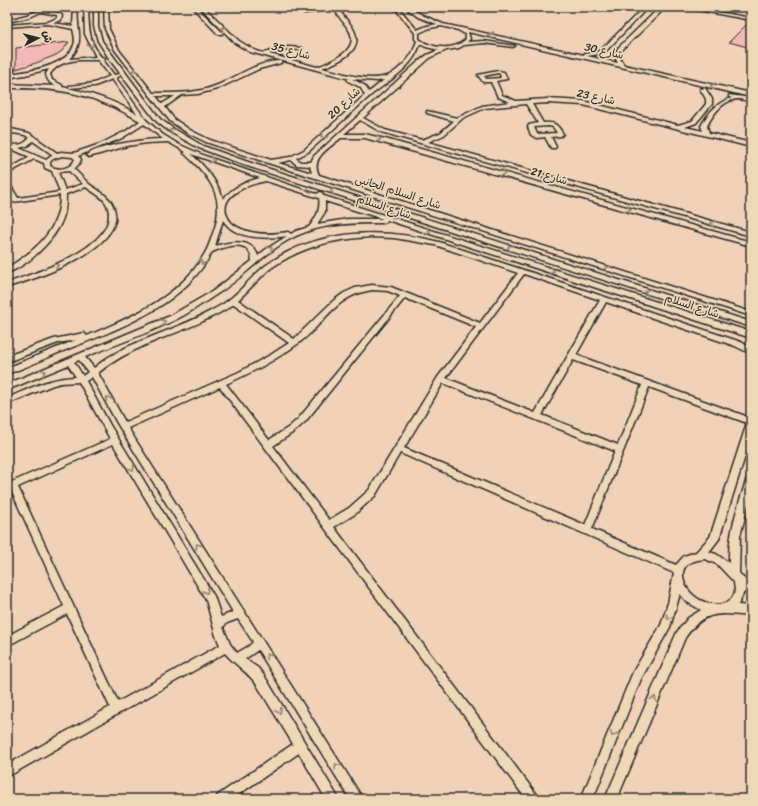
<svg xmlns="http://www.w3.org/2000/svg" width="758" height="806" font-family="Sriracha,'Playpen Sans Arabic',sans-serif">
<rect width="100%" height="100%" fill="#f0d2b8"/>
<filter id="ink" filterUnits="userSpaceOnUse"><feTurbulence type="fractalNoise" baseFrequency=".025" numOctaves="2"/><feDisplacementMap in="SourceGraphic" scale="8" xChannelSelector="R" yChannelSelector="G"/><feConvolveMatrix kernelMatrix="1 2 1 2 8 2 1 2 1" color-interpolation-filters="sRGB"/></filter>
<g filter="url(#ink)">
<g fill="#f4b8b6" stroke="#2b2b2b">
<polygon points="750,21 751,48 729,42"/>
<polygon points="69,42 62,51 56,55 36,63 16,69 16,48"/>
</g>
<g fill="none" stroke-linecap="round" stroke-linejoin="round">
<defs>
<g id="minor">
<path d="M47,7H53L45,11L60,13L62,16L61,20L53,23L73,26L74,7H78C75,29 87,42 69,59L96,57L85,34L84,7H88C89,28 88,39 101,57L105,58V59L103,60L114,75L120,74V76L116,78L146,120L162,134L178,144L205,156L310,192L317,194L320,192L322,193L324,196L751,332V338L387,220L386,222L384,223C340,223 305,224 269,253C251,267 234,284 214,296C202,304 189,313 175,320C146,334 115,345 85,357L94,368L107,358L121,350C154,334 191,324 223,304C239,294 250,278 265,266C315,229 381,227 439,242L741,342L751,348V354L735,346L606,302L576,355L751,418V437L719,539L709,552L716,554L729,563C728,534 738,506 747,478L748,476L751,474V493L740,536L739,573L751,586V596L744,592L738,605L751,606V616C720,613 704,609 685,638L617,799H605L677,632L688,618L701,610L687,602L680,594L670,627L641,679L593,799H581L633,672L661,625L668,603L674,573L400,453L375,496L355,514L334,527L537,795L539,799H526L220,387L128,428L363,799H350L258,650L245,659L258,668L265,677L339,799H326L299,753L232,799H216L218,795L293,744L257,685C248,672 235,665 225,653L7,777V765L110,707L67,614L7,646V636L64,606L11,490L7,492V484L110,439L79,382L61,383L53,385L7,404V398C32,388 48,378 76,377L68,365L7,390V384L170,316L213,291L252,261C250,238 227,246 212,252C183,307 118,329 63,351C45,358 26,368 7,374V368L76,340L58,343L7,362V356L54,339L84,333L87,336C131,317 181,297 205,253C208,248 210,242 212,236C227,199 212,179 185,154L184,153L186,152L168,142L147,143L127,146L89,157L86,155C100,145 145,139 163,139L144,124L122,138L78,156L81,159L79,164L74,169C79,174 84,179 89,184C97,190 110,196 113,206C115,210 116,217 115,221C107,254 37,279 7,287V283C35,273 123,246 107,205C104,197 92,192 86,187L66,194C66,202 66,210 63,218C56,239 28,266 7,273V268C35,251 60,231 60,195L7,203V199L12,198L7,189V182L9,183L18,198L60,192L52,171L45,168L44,163L34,159L7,174V170L30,157L7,147V143C15,146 24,146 29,138L25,135L7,132V128L29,133L57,153L61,152L74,153L100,144L126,131L140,121C95,94 60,87 7,88V84L56,86C50,84 47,80 46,74L49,69L25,75L7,78V74C27,72 67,67 74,45C76,40 74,34 73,29L48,24L7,27V25L48,22L57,18V15L41,12L30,17L7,22V20L27,15ZM80,60H98L110,76L94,83L69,86V88L95,86L112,79L137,114C113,100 88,92 62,87V85L52,80L50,74C58,63 68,61 80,60ZM33,141L53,155L46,160L19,148L27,146ZM191,154L260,178C245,182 233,187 223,199C217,181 205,166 191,154ZM62,156L72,157L75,159C71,169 59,171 50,166V162L53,159ZM69,171L83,184L65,190L58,172ZM266,181L319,198C321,210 316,218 309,227L296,231L291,234L288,232C276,234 263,235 251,232C242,230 232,226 228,218C216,195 250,184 266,181ZM325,201L383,219H348L317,224L325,212ZM223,220C235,240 267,239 287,236L265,250L258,256C252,237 229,242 215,246ZM372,237L394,238L435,245L518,273L480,323L391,287L372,285L355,288L344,293L333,301L294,339L238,300C249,290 259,278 271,268C303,246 334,239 372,237ZM524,274L600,300L535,413L446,378ZM372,290L388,291L400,296L299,418L289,427L269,440L226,384C251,373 274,361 296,345C325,325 333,296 372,290ZM405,298L476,327L438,377L369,490L349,508L329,520L273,446L295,431L305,422ZM234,304L289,343L272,354L239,372L125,422L98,373C138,340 191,333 234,304ZM79,360L88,372L83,376L74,362ZM573,360L642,385L618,445L542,415ZM92,377L117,423L233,612L221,617L214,596L110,425L86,381ZM443,383L615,451L585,525L404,448ZM649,387L747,423L710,537L696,552L684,556L676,565L592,529ZM113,444L206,600L216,636L220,645L118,702L18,487ZM705,559L717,564L734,582C734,585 735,588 735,591C730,618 681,601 683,573C684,562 696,560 705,559ZM238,619L253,642L249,646L237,653L230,644L223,627L227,623Z"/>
<polygon points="94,7 98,7 98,26 102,41 160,119 174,129 203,146 251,163 751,322 751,327 247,166 199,148 170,132 156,121 110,60 98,41 94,26"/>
<path d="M104,7H108L109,29L119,50L153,93C173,93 195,94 215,86C234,79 259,60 281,61V63L259,69L217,89L198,94L182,95L165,107L174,119L190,130L210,140L271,160L290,157L304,150L365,95L360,87L348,81V79H350L250,52L235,43L200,7H204L239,41L254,50L263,53L288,47L302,48V49L300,50L288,49L269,54L317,67C331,62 361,50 349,30C344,22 337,16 334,7H338C342,17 352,23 355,33C363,52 336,63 322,68C342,73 367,82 387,76C394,74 409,60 412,53C414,50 415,45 417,41L415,39V33L394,7H398L417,30L427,26L437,24L418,17L405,7H410L422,15L443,24L584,55V54L597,52L602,49L644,7H648L606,51L600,54L587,56L618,63L615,57L618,48L658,9L649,7H675L663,10L622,50L619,57L624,65L751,93V97L468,32L470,39L467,42L484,41L515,46L513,47L484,43L464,45L459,48L447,50L431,57L363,118L385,130L422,140L440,133L454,121L427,113V111L457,118L482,106L510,102L498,97L491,82H483L478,75L498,71L504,72L507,79L496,81L502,95L516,101L548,99L583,101L678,125L692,121L706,104V99L700,89L705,88L712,99V104L696,123L685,127L703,131L701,126C708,113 717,102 732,98L729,97V95L751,98V102C747,101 742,99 738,99C723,100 713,114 707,126L709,133L751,143V147L583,105L548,103L532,104L543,123C555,122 557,124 563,134L561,136L551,137L556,147L555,148H551L545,137L537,138L531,135L528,127L529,125L538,123L526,104L485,108L463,118L444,135L428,142L751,232V236L381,132L360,120L344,134H365L385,139L751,242V246L365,138H341C329,148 310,158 319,175L751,312V316L268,163L206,142L186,132L170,121L115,50L105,29ZM441,26L458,30L465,34L466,39C454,51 432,49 419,39V33L430,28ZM420,44L426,47L439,50L427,55L418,62L314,156L311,162H300L296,158L308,152C329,134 349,114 370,96C388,81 413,68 420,44ZM498,73L500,74L501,78L486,79L484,76ZM352,79L377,81L384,80L369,92L364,85ZM156,96H175L162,104ZM549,126L553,127L557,133L537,134L534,127ZM291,160L297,165L310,166L312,173L278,163Z"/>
<polygon points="192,7 196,7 222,32 222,34 218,34"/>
<polygon points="326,7 332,7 321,11 305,13 303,12"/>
<polygon points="681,7 690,7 751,18 751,20"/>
<polygon points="12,68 14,69 14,70 7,71 7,69"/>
</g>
</defs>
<use href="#minor" stroke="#2b2b2b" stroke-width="3"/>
<use href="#minor" fill="#efd8b8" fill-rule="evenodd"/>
</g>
<defs><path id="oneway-chevron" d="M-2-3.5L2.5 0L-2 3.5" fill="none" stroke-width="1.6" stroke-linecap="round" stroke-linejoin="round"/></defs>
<g stroke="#8d8272">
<use href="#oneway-chevron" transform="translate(224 29) rotate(-135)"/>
<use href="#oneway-chevron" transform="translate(491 35) rotate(-167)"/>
<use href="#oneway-chevron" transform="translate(91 45) rotate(64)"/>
<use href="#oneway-chevron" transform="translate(134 72) rotate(-128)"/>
<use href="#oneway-chevron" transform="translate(713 86) rotate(-167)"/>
<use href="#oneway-chevron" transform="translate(172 131) rotate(-146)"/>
<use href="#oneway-chevron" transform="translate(323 136) rotate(140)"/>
<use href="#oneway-chevron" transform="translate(378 139) rotate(12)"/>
<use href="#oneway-chevron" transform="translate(212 160) rotate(18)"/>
<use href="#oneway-chevron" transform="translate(503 173) rotate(16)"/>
<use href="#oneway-chevron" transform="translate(333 191) rotate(-162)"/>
<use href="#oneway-chevron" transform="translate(628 209) rotate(16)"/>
<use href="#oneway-chevron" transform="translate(713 224) rotate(-165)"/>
<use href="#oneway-chevron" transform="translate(428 232) rotate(18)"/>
<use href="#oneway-chevron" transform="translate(510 248) rotate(-162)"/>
<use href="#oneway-chevron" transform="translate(270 249) rotate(-37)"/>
<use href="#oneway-chevron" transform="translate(203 262) rotate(121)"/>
<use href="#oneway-chevron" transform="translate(56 266) rotate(-25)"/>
<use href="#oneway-chevron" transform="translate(607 269) rotate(-162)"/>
<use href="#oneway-chevron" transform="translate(552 271) rotate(18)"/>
<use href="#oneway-chevron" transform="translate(647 292) rotate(-162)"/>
<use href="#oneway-chevron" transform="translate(163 322) rotate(-24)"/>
<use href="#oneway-chevron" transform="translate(43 372) rotate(-23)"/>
<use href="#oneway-chevron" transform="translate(108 399) rotate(-120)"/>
<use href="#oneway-chevron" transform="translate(132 468) rotate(59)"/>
<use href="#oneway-chevron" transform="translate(198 546) rotate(-122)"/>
<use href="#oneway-chevron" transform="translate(206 591) rotate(59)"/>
<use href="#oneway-chevron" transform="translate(669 617) rotate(111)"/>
<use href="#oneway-chevron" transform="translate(268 656) rotate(-122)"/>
<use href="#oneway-chevron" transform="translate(654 699) rotate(-67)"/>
<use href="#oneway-chevron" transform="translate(279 711) rotate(59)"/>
<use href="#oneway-chevron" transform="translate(613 734) rotate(112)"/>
<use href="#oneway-chevron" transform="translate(337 766) rotate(-122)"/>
</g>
</g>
<g text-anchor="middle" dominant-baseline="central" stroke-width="3.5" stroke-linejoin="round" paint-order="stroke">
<g font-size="11" fill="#2b2b2b" stroke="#efd8b8">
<text transform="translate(291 51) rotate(15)">شارع 35</text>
<text transform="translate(604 51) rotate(13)">شارع 30</text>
<text transform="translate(596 97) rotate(12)">شارع 23</text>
<text transform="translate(344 103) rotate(-43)">شارع 20</text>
<text transform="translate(549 176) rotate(16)">شارع 21</text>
<text transform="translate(398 192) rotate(18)">شارع السلام الجانبى</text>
<text transform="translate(384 207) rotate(18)">شارع السلام</text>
<text transform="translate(692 306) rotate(18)">شارع السلام</text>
</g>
</g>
<rect width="758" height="806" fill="none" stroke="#efd8b8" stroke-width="24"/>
<rect x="12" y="12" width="734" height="782" fill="none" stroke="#2b2b2b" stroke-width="1.5" filter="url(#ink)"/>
<g transform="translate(38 38) rotate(83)" stroke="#efd8b8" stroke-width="3" paint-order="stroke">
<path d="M0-3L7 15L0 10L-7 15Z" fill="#2b2b2b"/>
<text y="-6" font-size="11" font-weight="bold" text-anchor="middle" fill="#2b2b2b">ش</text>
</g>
</svg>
